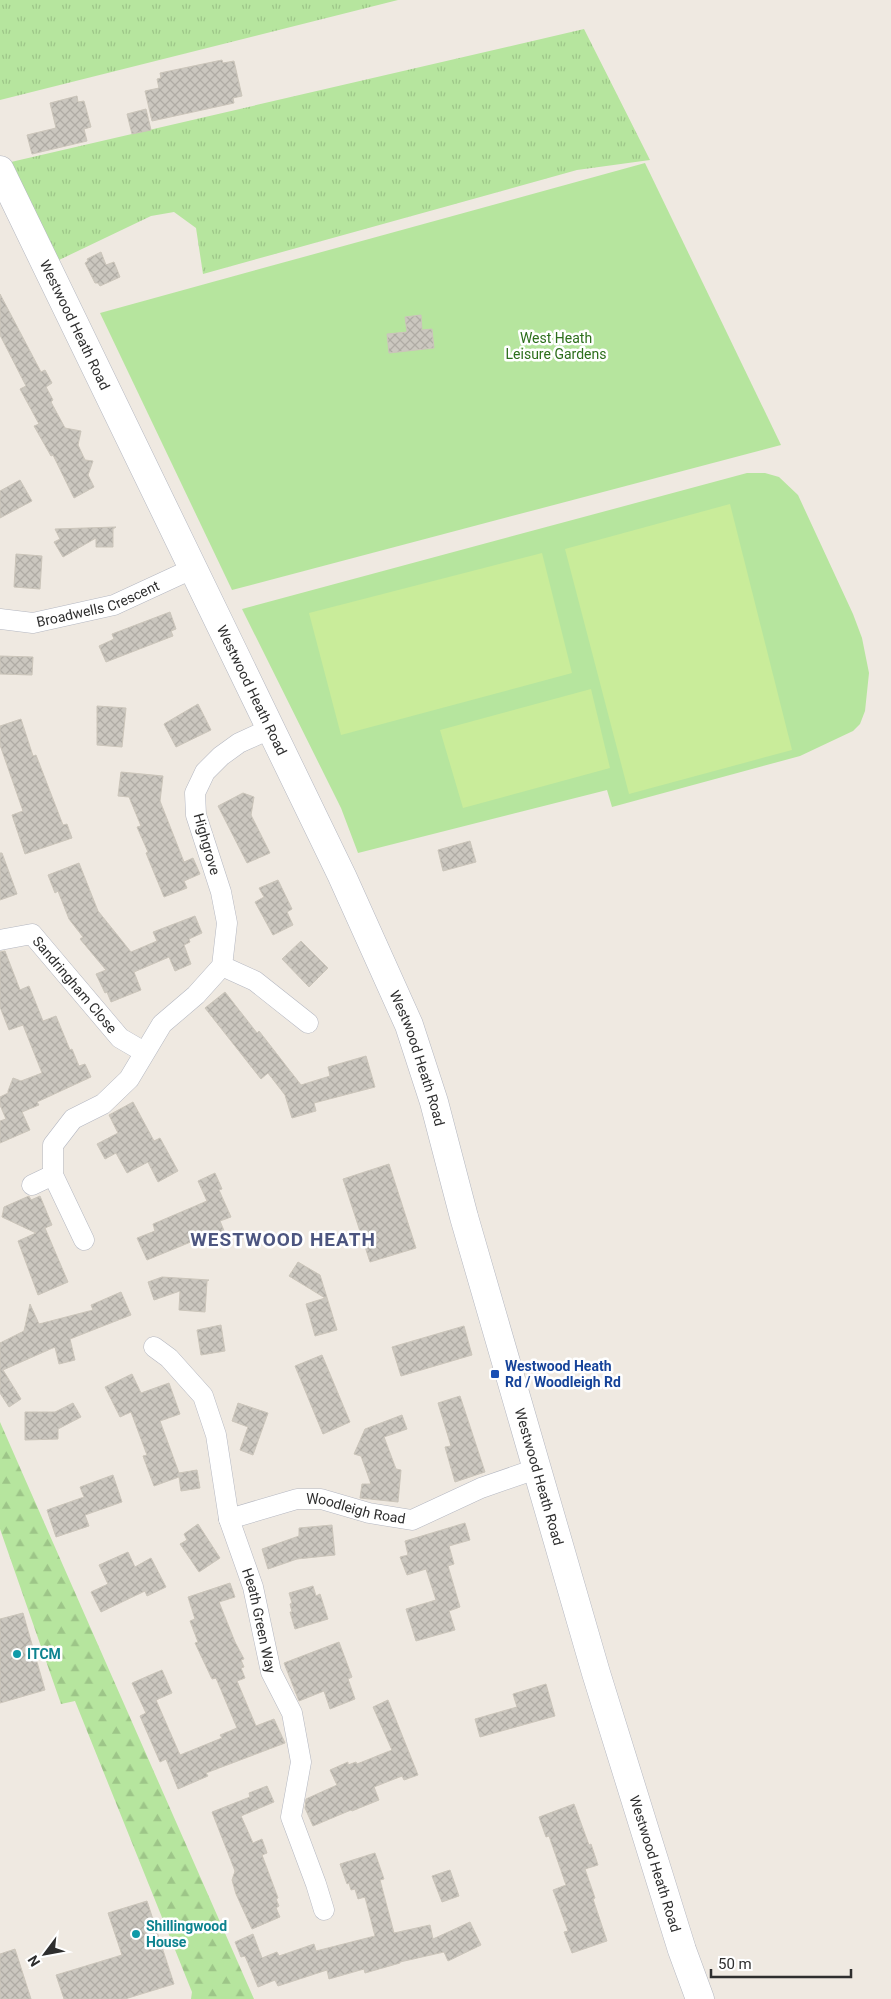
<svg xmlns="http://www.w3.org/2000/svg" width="891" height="1999" font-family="Roboto,sans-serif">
<defs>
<pattern id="grass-tufts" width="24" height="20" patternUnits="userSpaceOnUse" patternTransform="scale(1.25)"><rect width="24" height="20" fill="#b6e59e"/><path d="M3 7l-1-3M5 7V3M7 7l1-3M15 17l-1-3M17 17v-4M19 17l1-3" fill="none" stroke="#9dc588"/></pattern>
<pattern id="forest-firs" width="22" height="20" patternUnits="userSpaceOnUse" patternTransform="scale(1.25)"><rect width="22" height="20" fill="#b6e59e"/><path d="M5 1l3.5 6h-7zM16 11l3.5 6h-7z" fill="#9dc588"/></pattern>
<pattern id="building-cross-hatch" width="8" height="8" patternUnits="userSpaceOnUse" patternTransform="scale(1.25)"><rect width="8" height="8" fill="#cbc7bf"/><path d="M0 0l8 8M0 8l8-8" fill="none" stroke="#afaba4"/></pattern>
</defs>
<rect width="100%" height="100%" fill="#efe9e1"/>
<g fill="url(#grass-tufts)">
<polygon points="0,0 398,0 0,100"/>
<polygon points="584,29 650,160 577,170 203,274 196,228 174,212 151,216 59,260 11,162"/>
</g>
<polygon fill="url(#forest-firs)" points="0,1422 21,1470 254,1999 191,1999 192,1992 75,1701 61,1704 0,1529"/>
<g fill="#b6e59e">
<polygon points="645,163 781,445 232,590 100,313"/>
<polygon points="747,473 765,473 779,477 798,495 853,614 862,638 869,673 865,711 860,724 853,731 800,756 612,807 607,790 358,853 341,808 242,609"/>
</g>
<g fill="#c9ec9a">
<polygon points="730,504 792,750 629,794 565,549"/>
<polygon points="542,553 572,673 341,735 309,613"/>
<polygon points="591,689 610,768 463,808 440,730"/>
</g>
<g fill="url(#building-cross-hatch)" stroke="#cbc5ba">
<polygon points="222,60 223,63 234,61 242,96 233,98 234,103 152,121 145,91 159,88 157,79 161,78 160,73"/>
<polygon points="77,96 78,102 84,101 91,127 84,129 87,141 32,154 27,135 56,128 50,103"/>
<polygon points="146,109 151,130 132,134 127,114"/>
<polygon points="101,252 106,265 114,262 120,277 100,286 98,283 95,283 85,263 88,261 87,259"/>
<polygon points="0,294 41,372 45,370 52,383 46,387 53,400 51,402 65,428 81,431 78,445 85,460 93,461 88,475 94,487 74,498 53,455 51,456 34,426 39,424 20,389 26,386 0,335"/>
<polygon points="421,315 422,330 432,329 434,348 389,353 387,334 407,332 405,317"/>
<polygon points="20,480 32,501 0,518 0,491"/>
<polygon points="116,527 113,529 113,547 96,547 96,538 63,557 54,542 60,539 55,529"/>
<polygon points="16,554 42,556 40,589 14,587"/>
<polygon points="170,612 176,629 171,631 173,636 106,662 99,646 114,639 112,634"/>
<polygon points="0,656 33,657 32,675 0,674"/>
<polygon points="198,704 211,730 176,747 164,724"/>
<polygon points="97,706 126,708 122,747 97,745"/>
<polygon points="21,719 33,756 36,755 63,825 67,824 72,838 25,854 12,815 23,811 0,745 0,726"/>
<polygon points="121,772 163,776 160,801 184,862 193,858 200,874 184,881 187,888 164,897 146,853 148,852 137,827 141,826 129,797 118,796"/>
<polygon points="243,793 254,797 251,815 270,853 247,863 218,806"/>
<polygon points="470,841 476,862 443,871 438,850"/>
<polygon points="0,853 2,853 17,894 0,900"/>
<polygon points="79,863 98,911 131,952 157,941 153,932 195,916 202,933 189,939 190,942 184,945 191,964 175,971 169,957 134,972 141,990 111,1002 107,992 105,993 96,974 106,970 80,939 83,937 69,919 58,891 55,893 48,875"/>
<polygon points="278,880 292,909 287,912 293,925 273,935 255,902 264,897 259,888"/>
<polygon points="301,941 328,968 309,987 282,959"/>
<polygon points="5,951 20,990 29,986 43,1021 56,1016 70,1050 72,1049 79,1066 85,1064 91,1077 37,1102 39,1105 22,1112 30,1130 0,1143 0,1121 6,1119 0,1105 0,1097 8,1093 8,1091 13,1078 21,1081 42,1073 23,1025 9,1030 0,1007 0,952"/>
<polygon points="225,992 257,1033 259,1031 301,1085 330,1076 328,1067 366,1056 375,1087 314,1103 316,1111 292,1118 285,1095 268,1073 261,1079 205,1008"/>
<polygon points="133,1102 154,1141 160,1138 178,1171 158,1182 148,1162 127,1173 116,1153 105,1159 97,1144 118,1133 109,1115"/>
<polygon points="389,1164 416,1248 370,1262 343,1179"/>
<polygon points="215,1173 222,1189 219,1190 231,1217 220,1221 225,1233 206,1243 198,1239 147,1260 137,1238 155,1231 153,1224 207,1201 198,1181"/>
<polygon points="29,1196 31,1200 40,1196 52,1225 45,1228 68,1282 38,1295 18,1241 36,1233 2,1217 4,1207"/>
<polygon points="298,1262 320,1275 337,1330 315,1336 306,1304 325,1298 289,1276"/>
<polygon points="162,1277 209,1280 207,1281 205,1312 179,1310 180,1291 154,1300 148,1282"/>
<polygon points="121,1292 131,1315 70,1339 75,1360 59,1364 55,1347 3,1370 21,1399 9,1407 0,1393 0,1343 24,1331 30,1304 39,1324 93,1310 91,1305"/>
<polygon points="221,1325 225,1351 201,1355 197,1330"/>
<polygon points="464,1326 472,1355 401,1376 392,1347"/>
<polygon points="322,1355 350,1422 323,1434 295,1366"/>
<polygon points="132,1374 141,1393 169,1383 180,1414 160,1421 179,1473 197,1470 200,1488 181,1491 179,1477 154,1486 143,1456 147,1455 131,1412 120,1417 105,1387"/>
<polygon points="460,1396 485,1472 455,1482 445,1447 451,1446 438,1403"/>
<polygon points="73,1403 81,1417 58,1429 58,1439 25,1440 25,1412 55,1412"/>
<polygon points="238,1403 268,1413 253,1455 240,1450 248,1427 232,1421"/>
<polygon points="402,1415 407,1429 384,1437 396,1469 401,1470 398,1502 360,1498 362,1484 371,1484 361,1456 354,1454 365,1429"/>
<polygon points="113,1475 122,1502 85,1515 89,1526 56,1537 47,1510 84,1497 80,1487"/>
<polygon points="465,1523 470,1540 449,1546 454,1564 448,1566 460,1607 449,1611 455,1630 416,1641 406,1609 436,1600 426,1569 407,1575 400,1557 408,1555 405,1541"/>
<polygon points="198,1524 220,1558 199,1572 180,1544 187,1540 184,1534"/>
<polygon points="332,1525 335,1555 297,1559 268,1569 262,1549 299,1536 299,1528"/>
<polygon points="128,1552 135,1567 151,1558 166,1587 147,1596 145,1591 101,1612 91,1592 108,1584 99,1565"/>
<polygon points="230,1583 235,1597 219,1602 235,1642 244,1659 241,1660 244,1667 241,1668 245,1678 237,1681 256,1726 274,1719 285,1743 206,1773 208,1776 178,1789 166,1759 160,1762 140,1716 146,1713 132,1683 162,1670 172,1693 156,1700 180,1755 222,1738 220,1735 237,1728 216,1678 212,1679 195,1643 198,1642 190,1621 195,1619 188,1597"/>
<polygon points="313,1586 316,1596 320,1594 328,1619 295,1629 290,1612 292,1612 290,1604 292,1603 289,1593"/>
<polygon points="23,1613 45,1690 0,1703 0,1619"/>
<polygon points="339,1642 352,1677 348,1679 355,1699 330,1709 324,1691 299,1701 284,1663"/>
<polygon points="546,1684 555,1716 480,1737 475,1719 517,1707 513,1694"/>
<polygon points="388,1700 418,1775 404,1780 402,1776 374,1787 379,1800 352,1811 351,1810 313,1826 305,1808 306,1799 337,1785 330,1770 348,1762 348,1765 356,1762 357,1764 392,1750 373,1707"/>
<polygon points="267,1786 274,1802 241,1816 253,1843 262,1839 267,1853 262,1855 278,1898 276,1899 279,1906 276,1908 280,1917 252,1929 236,1894 232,1880 235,1871 212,1812 250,1797 249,1793"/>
<polygon points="574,1804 589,1845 591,1844 598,1865 585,1869 595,1898 593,1899 607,1941 572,1953 564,1932 568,1931 553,1890 566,1885 549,1836 546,1837 539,1817"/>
<polygon points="375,1853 384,1879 380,1880 394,1933 430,1925 433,1939 470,1922 481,1945 448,1961 444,1952 400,1962 400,1963 365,1973 364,1969 329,1979 327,1970 278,1986 275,1980 258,1987 245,1956 241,1957 235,1942 253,1934 262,1958 277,1952 279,1956 314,1944 316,1951 375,1936 365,1897 358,1899 355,1889 351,1890 349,1883 347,1884 340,1864"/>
<polygon points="450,1870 459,1896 442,1902 432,1876"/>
<polygon points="147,1901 174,1984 125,1999 64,1999 56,1975 122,1955 108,1913"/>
<polygon points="15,1949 31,1999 0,1999 0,1954"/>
</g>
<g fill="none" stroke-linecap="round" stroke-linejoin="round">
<defs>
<g id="street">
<path id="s1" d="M0,619L33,623L114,605L192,569"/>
<path id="s2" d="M0,940L32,934L120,1038L144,1052"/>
<polyline points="222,966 255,981 308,1023"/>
<polyline points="32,1185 53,1175"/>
<polyline points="84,1240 53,1175 53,1145 73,1119 103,1104 129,1079 162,1024 196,995 222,966 227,923 221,892 196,815 195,793 205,772 221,756 239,743 270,729"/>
<path id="s3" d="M154,1347L169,1358L203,1396L216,1435L229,1519L253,1587L271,1672L292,1713L301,1762L291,1817L316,1884L324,1910"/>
<path id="s4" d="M229,1519L297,1499H321L369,1513L412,1520L481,1488L536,1469"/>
</g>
<g id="secondary">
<path id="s5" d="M0,170L342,876L409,1025L434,1102L464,1217L596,1673L682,1950L700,1999"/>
</g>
</defs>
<use href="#street" stroke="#b4b7c1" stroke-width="21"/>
<use href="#secondary" stroke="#b4b7c1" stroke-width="29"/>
<use href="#street" stroke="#fff" stroke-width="20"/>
<use href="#secondary" stroke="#fff" stroke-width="28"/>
</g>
<rect fill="#1a4fb4" stroke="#fff" stroke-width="2" x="490" y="1369" width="10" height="10" rx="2.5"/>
<g fill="#0f9aa8" stroke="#fff" stroke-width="2">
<circle cx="17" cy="1654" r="5"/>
<circle cx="136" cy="1934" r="5"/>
</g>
<g text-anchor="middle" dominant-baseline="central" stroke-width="5" stroke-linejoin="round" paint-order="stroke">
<g font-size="14" fill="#2e2e2e" stroke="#fff">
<text stroke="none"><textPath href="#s5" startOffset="172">Westwood Heath Road</textPath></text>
<text stroke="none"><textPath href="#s1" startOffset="101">Broadwells Crescent</textPath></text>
<text stroke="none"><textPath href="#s5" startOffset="578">Westwood Heath Road</textPath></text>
<text transform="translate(207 844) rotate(74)">Highgrove</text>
<text stroke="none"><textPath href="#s2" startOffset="99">Sandringham Close</textPath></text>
<text stroke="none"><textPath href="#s5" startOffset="982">Westwood Heath Road</textPath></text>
<text stroke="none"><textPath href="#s5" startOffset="1418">Westwood Heath Road</textPath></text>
<text stroke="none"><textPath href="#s4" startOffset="131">Woodleigh Road</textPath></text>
<text stroke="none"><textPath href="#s3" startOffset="302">Heath Green Way</textPath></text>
<text stroke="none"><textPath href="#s5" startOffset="1822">Westwood Heath Road</textPath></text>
</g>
<g font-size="14" fill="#2c6e1b" stroke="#fff">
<text x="556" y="338">West Heath<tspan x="556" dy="16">Leisure Gardens</tspan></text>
</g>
<g font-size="14" font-weight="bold" fill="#164399" stroke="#fff" text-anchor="start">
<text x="505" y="1366">Westwood Heath<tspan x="505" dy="16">Rd / Woodleigh Rd</tspan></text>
</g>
<g font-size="14" font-weight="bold" fill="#0d838f" stroke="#fff" text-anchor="start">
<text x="27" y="1654">ITCM</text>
<text x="146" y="1926">Shillingwood<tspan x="146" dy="16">House</tspan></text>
</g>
<g font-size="19" font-weight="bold" letter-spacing="1" fill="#4d5680" stroke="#fff">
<text x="283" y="1239">WESTWOOD HEATH</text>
</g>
</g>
<g transform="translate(45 1954) rotate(238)" stroke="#ffffff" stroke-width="4" paint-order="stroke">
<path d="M0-4L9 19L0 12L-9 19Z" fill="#2e2e2e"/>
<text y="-8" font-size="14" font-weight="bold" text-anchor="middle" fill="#2e2e2e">N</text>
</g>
<path d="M711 1969v8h140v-8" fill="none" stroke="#2e2e2e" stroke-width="2.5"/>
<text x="718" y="1969" font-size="15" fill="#2e2e2e" stroke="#ffffff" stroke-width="4" paint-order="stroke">50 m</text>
</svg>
